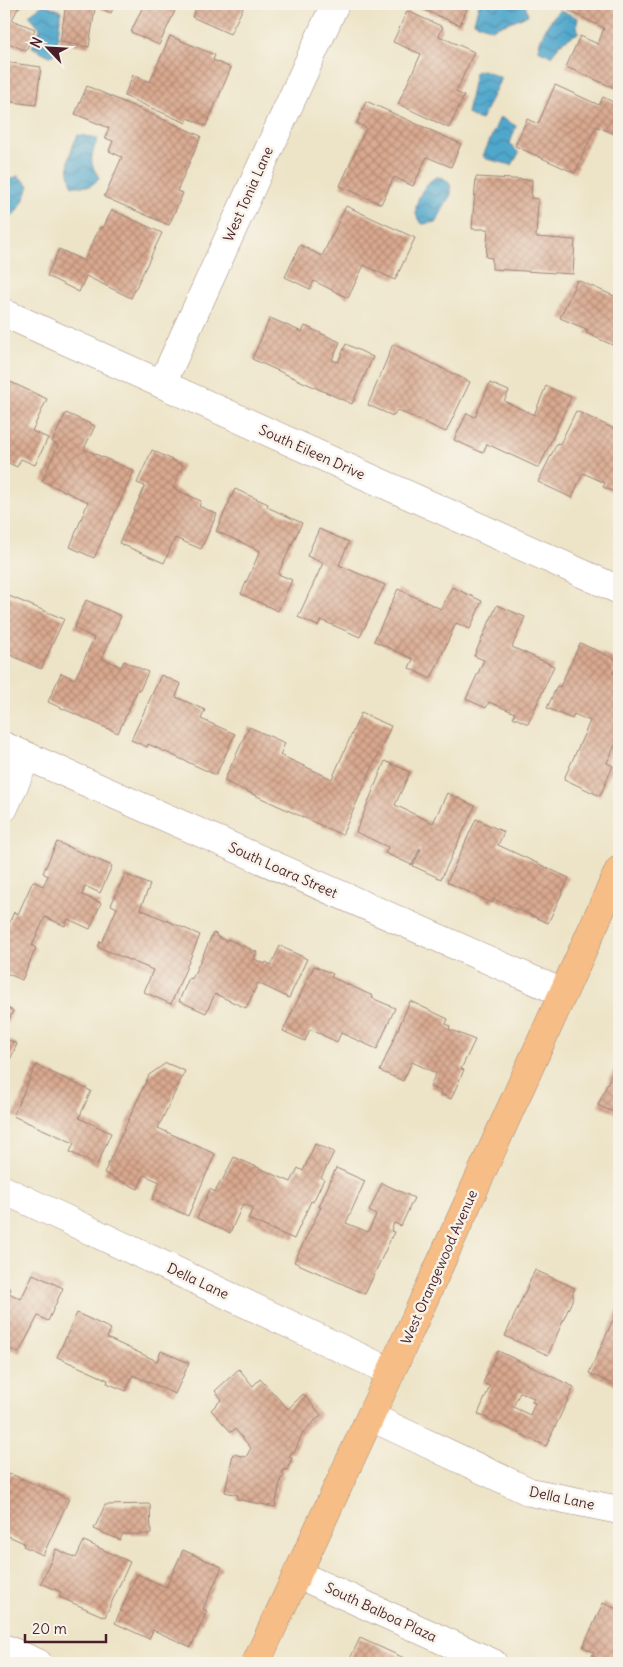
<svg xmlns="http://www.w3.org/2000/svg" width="623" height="1667" font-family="Delius,sans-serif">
<defs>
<pattern id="water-waves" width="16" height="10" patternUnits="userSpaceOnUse" patternTransform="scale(1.25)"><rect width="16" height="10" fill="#4fa7cc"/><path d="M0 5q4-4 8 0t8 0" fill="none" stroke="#4487a6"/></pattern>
<pattern id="building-cross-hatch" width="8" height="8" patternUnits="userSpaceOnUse" patternTransform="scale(1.25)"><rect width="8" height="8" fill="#d9a98f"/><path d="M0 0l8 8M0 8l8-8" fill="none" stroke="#b28975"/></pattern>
</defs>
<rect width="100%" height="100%" fill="#f7f3e8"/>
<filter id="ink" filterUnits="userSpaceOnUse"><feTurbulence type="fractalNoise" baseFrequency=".02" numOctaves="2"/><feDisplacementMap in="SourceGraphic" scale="10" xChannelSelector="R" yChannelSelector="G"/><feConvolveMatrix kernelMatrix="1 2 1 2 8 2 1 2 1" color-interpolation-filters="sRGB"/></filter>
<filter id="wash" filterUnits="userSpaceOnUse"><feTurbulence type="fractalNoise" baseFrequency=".0096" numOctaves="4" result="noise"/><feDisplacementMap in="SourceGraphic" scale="20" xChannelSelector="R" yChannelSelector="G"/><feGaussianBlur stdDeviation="1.12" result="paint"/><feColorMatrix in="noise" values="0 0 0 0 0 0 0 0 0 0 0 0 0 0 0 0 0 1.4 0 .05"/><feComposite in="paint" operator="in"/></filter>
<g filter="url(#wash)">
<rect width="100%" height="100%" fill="#ede4c7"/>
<g fill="url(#water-waves)" stroke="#4c637c">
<polygon points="44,4 61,11 56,53 50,56 32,47 40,28 29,15"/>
<polygon points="479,4 525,4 528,15 491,29 474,22"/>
<path d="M560,10L578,18L577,25L578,33L562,42L551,56L538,50C541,34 548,22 560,10Z"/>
<polygon points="483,70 501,78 481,120 467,114 475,72"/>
<polygon points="500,117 516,126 510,144 519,153 512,165 487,159 483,156"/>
<path d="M78,135L98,138C95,147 89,157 93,167C95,172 98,174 99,179L90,186H72C66,164 68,155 78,135Z"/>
<path d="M18,176L29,185C25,201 18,212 6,222L4,221V182Z"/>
<path d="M437,177C447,178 452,184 451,194L436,222L423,224C406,214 423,182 437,177Z"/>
</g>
<g id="blocks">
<g fill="url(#building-cross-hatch)" fill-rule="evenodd">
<polygon points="4,4 24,4 18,8 12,20 35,29 26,51 4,41"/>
<polygon points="66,4 95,8 89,47 60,42"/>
<polygon points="90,4 115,4 111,13"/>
<polygon points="144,4 158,4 175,11 159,45 131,32"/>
<polygon points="198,4 245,4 230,34 192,17"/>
<polygon points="410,4 469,4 460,25"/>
<polygon points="572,4 609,4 619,9 619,90 566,67 580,36 598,44 604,28 569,11"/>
<polygon points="407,11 443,27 439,36 474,52 456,92 464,96 449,128 398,104 421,54 393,42"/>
<polygon points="170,36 215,55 213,60 231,68 206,126 188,118 186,123 124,96 133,75 150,82"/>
<polygon points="4,62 41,67 36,105 4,101"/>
<polygon points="555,85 599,105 603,97 619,105 619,136 596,126 575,173 515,146 527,119 538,124"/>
<polygon points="87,86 201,136 177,191 183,193 169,225 104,197 122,157 109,151 113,141 105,138 109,128 75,114"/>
<polygon points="366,101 461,144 451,167 427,157 413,186 394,177 381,204 340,186 366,128 357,123"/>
<polygon points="476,177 532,180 531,198 538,199 536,237 575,240 573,274 492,269 492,258 486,257 488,229 472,229"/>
<polygon points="346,206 415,238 395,280 364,265 348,298 314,281 310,289 285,277 300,245 322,256"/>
<polygon points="112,210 162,233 131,298 86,276 79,292 47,276 59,249 84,261 100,227 103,228"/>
<polygon points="577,280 619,298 619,348 586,333 588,330 560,318"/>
<polygon points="270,318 302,332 305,326 340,342 332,360 338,362 346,344 373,357 352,404 252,359"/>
<polygon points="393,344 470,382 446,432 397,410 393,416 368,405"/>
<polygon points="4,379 47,399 32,431 48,438 35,465 21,459 17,467 4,461"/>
<polygon points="490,383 509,391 504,401 534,415 546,386 571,397 539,468 487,444 483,453 454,440 467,413 475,417"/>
<polygon points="576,411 619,431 616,439 619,440 619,494 603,487 605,483 583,473 572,498 538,482 557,443 560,444"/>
<polygon points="66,413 95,426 84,449 134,471 94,558 70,547 88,502 42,481 58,445 52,442"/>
<polygon points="152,450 183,465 173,488 201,501 199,506 217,514 201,549 175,538 164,563 119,543 145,486 137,483"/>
<polygon points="235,489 268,504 267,507 302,523 278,574 292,580 278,611 241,594 260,551 216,531"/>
<polygon points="319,529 349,542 339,565 385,585 360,637 321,620 318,626 298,617 323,563 307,556"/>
<polygon points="452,587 482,601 470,629 456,623 431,679 409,668 413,659 374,641 398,589 441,609"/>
<polygon points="4,594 64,619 41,669 4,652"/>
<polygon points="86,600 121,616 102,658 121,667 124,661 148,672 140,690 138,689 118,733 48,702 61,673 75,679 94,638 74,628"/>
<polygon points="497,605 525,617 512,647 554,666 528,724 513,717 515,713 489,702 486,708 466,699 484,660 474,656"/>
<polygon points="580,643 619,661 613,673 619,676 619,736 607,763 613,766 600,796 564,779 590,721 574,714 572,719 547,708 557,686 560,687"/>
<polygon points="161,675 181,684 176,697 205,710 201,719 235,734 216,775 148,744 147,747 131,740"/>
<polygon points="361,713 391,726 342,835 224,781 249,727 285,743 280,755 332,779"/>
<polygon points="385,761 410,772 395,805 433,823 447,793 475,806 441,879 413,866 421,849 420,848 412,865 385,853 388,847 356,832"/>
<polygon points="476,819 504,832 498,845 569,878 548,923 494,899 492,903 447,882"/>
<polygon points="57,842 112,866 100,893 85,886 82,895 101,903 90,929 68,919 65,926 45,917 32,946 36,948 22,980 4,972 4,935 14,912 18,914 33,881 43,886 48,876 43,873"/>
<polygon points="125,874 150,885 140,909 200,935 171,1004 144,992 153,970 98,947 100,941 102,942 117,908 111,905"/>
<polygon points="213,933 217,934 216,936 226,941 227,939 257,952 254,959 265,964 266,962 271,965 280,946 307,959 289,998 258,983 246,1008 215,994 206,1013 179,1001 189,978 192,979"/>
<polygon points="314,966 333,974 331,977 373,996 372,998 395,1008 377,1049 341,1033 337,1042 310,1029 305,1041 283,1031"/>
<polygon points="410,1001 448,1019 446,1024 450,1026 449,1029 475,1040 461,1069 464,1070 451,1099 440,1094 441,1091 430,1087 436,1073 412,1062 403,1081 380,1071"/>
<polygon points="4,1006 13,1011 4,1031"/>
<polygon points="4,1038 17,1044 4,1073"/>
<polygon points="619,1058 619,1115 598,1105"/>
<polygon points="166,1063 185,1071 158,1128 215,1154 188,1216 152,1199 160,1182 144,1175 138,1189 104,1173 149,1075"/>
<polygon points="36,1065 91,1091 79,1118 111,1133 97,1165 70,1152 74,1143 13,1116"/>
<polygon points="315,1144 334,1152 321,1178 324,1179 313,1202 311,1201 294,1239 248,1219 253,1208 243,1204 230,1233 197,1218 210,1189 215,1192 221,1181 222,1181 234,1157 291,1182 298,1168 303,1171"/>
<polygon points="336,1168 365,1181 346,1223 368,1232 376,1215 369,1211 382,1183 414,1198 401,1226 394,1223 391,1231 394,1232 365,1294 294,1262 321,1207 319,1207"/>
<polygon points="535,1270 575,1288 572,1295 574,1296 548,1355 505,1336"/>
<polygon points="33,1274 63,1288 48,1321 38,1316 19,1353 4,1346 4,1285 11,1289 9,1293 21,1299"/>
<polygon points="619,1307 619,1387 589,1373"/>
<polygon points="77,1313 111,1329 107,1338 157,1361 161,1351 189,1363 175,1394 133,1375 126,1391 107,1383 108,1380 57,1357"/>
<path d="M498,1351L574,1387L546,1446L478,1414L490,1386L483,1383ZM520,1392L534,1398L532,1402L535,1403L530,1415L513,1407Z"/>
<polygon points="239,1369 253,1386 260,1379 288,1409 303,1394 321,1415 303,1432 294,1453 292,1452 289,1457 292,1458 287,1470 284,1469 282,1474 284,1475 282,1479 281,1478 275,1507 237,1499 238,1495 225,1492 233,1454 246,1457 251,1448 235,1429 231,1432 211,1410 222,1399 215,1391"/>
<polygon points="4,1473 10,1475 11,1474 69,1499 43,1555 23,1546 24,1543 4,1534"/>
<polygon points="150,1504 151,1534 123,1534 120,1540 94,1529 105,1505"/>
<polygon points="84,1541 130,1562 105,1617 59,1597 61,1592 41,1583 56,1549 76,1558"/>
<polygon points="183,1550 222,1567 203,1609 207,1611 191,1647 153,1630 149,1639 115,1623 137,1574 166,1587"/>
<polygon points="603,1603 619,1610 619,1663 597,1663 592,1656 594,1652 583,1647"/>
<polygon points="360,1638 415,1663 348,1663"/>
</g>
</g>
</g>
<g filter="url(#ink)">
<use href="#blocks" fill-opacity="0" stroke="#9c8279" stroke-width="1"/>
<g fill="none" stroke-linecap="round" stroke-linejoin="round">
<defs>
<g id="minor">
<polyline points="4,313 619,590"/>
<polyline points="162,384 335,4"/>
<polyline points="4,746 563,993"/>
<polyline points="4,808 27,756"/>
<polyline points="4,1190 391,1372"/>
<polyline points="371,1417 530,1492 619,1510"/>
<polyline points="297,1574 493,1663"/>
<polyline points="4,1648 38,1663"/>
</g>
<polyline id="major" points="256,1663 391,1372 619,870"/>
</defs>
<use href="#minor" stroke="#9c8279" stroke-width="29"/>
<use href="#major" stroke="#9c8279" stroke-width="29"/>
<use href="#minor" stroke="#fff" stroke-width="28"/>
<use href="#major" stroke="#f6be86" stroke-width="28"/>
</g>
</g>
<g text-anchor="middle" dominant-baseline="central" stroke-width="5" stroke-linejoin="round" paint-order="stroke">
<g font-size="14" fill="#4a1f2b" stroke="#f7f3e8">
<text transform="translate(248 194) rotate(-66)">West Tonia Lane</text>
<text transform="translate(312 452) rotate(24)">South Eileen Drive</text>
<text transform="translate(283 870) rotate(24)">South Loara Street</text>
<text transform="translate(439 1267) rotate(-66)">West Orangewood Avenue</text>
<text transform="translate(198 1281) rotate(25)">Della Lane</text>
<text transform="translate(562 1498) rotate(12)">Della Lane</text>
<text transform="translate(381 1612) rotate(25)">South Balboa Plaza</text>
</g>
</g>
<rect width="623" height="1667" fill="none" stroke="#f7f3e8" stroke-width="20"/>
<g transform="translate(48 48) rotate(295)" stroke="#f7f3e8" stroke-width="4" paint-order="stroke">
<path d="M0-4L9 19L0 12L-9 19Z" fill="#4a1f2b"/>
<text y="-8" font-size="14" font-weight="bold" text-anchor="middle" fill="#4a1f2b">N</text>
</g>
<path d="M25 1634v8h81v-8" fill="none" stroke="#4a1f2b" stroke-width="2.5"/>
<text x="32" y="1634" font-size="15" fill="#4a1f2b" stroke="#f7f3e8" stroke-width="4" paint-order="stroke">20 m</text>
</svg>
